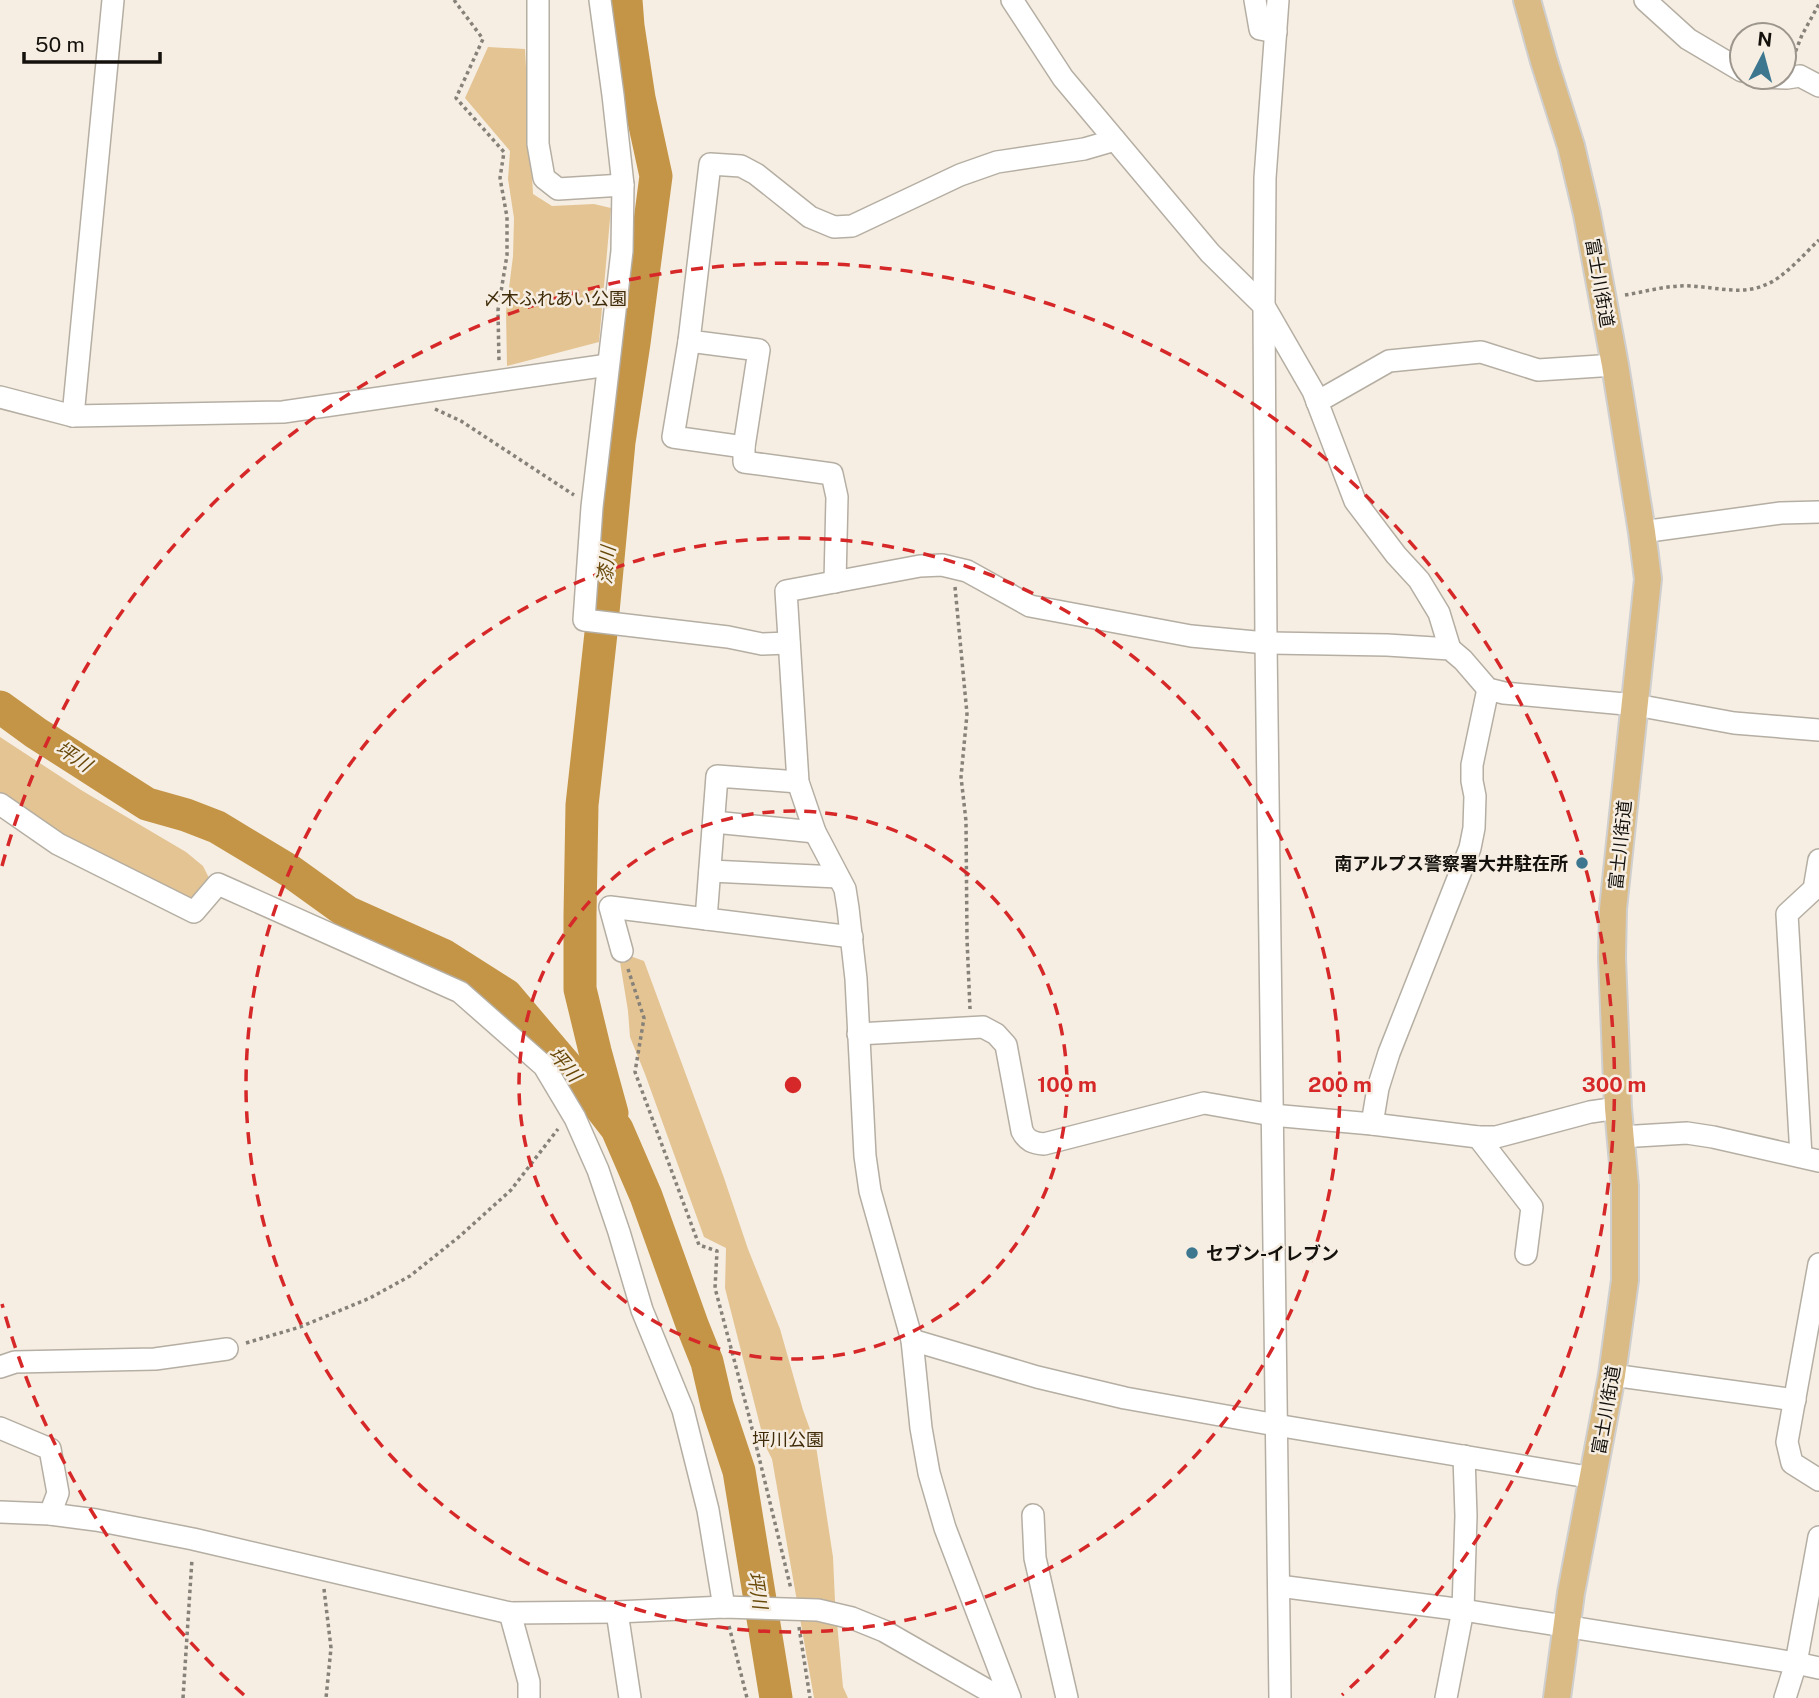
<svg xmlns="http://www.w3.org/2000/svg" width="1819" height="1698" font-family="'Public Sans','Noto Sans JP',sans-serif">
<rect width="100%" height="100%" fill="#f6eee3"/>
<g fill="#e4c493">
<polygon points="488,47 525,49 533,194 552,206 594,204 611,208 599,342 507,366 506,312 513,256 514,218 508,179 510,151 465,98"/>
<polygon points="0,737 81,790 186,852 203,866 210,880 188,905 58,840 0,799"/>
<polygon points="630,956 644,961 723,1175 748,1249 780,1329 803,1410 816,1446 833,1557 835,1601 843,1687 848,1698 814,1698 772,1459 765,1445 725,1288 726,1248 704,1237 645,1074 630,1037 628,1011 620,962"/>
</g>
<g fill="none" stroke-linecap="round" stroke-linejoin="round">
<g stroke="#c49547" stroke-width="33">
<polyline points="0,707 36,733 147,804 186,815 217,827 290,871 347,912 443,955 506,995 590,1094 617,1129 646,1196 693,1327 707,1362 717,1405 739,1471 776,1698"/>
<polyline points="612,1113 595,1051 580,989 580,915 582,805 601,633 619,442 634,343 656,176 639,98 628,26 626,0"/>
</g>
<defs>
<g id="minor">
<polyline points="538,0 538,144 544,178 558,189 623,185"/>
<polyline points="600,0 613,95 623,185 622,251 592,507 584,620 728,637 762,644 789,643"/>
<polyline points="1012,0 1063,78 1210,253 1264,306 1313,391 1355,501 1396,555 1419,580 1439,613 1450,649"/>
<polyline points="1255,0 1260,29 1276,32"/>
<polyline points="1278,0 1265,178 1264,306 1266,643 1280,1698"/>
<polyline points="1645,0 1688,39 1742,71"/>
<polyline points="1757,77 1787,78 1800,76 1819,86"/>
<polyline points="689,341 673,437 744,447 744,462 832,474 837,497 835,582"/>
<polyline points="0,397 73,416 283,412 608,365"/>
<polyline points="1317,402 1389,361 1481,352 1538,370 1615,365"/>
<polyline points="73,416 113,0"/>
<polyline points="744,447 759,350 689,341 710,164 741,166 756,174 810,217 834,227 852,226 960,175 997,162 1084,149 1115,140"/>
<polyline points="1642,532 1781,513 1819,512"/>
<polyline points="0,804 58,844 194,912 218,884 460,992 544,1066 575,1118 598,1170 619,1232 642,1310 683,1410 708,1510 724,1607"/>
<polyline points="714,822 815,832"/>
<polyline points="710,871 838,877"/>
<polyline points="706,919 717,776 798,782"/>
<polyline points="622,951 610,907 852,937"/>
<path d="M858,1034L983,1027L996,1034L1006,1045L1022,1131C1027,1141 1033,1143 1044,1144L1204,1103L1272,1115L1372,1124L1478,1137H1496L1590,1112L1618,1108"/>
<polyline points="1372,1124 1378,1088 1389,1053 1470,848 1474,828 1475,796 1472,781 1472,765 1488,689"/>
<polyline points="1478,1137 1532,1207 1526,1254"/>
<polyline points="1620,1137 1687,1133 1713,1137 1819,1161"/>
<polyline points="1801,1156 1787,914 1814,889 1819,860"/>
<polyline points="1819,1264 1787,1442 1792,1463 1819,1480"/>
<polyline points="912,1340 1037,1377 1125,1398 1276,1425 1594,1478"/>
<polyline points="0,1367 15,1362 155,1359 227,1349"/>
<polyline points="1612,1375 1795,1400"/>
<polyline points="0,1428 50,1449 58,1493 50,1514"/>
<polyline points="0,1512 50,1514 96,1520 193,1539 510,1613 617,1612 724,1607 818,1610 852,1618 884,1631 1001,1698"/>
<polyline points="1033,1515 1035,1558 1067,1698"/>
<polyline points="1279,1586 1463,1610 1796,1663 1819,1668"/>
<polyline points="617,1612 630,1698"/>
<polyline points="510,1613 529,1682 529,1698"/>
<polyline points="1010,1698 945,1528 929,1473 921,1428 912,1340 870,1191 865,1156 856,979 848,908 845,889 815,832 798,782 786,591 920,566 942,565 967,571 1030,606 1191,636 1266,643 1387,645 1450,649 1463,660 1488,689 1504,693 1636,705 1734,723 1819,730"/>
<polyline points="1446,1698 1463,1610 1466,1516 1464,1456"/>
<polyline points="1785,1698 1796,1663 1819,1537"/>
</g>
<polyline id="major" points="1527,0 1544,61 1571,146 1587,214 1615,365 1642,532 1648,579 1613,909 1612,958 1618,1108 1625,1186 1625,1280 1612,1375 1571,1593 1557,1698"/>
</defs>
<use href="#minor" stroke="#b5aea3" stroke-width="24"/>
<use href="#major" stroke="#d0cfcf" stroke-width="30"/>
<g stroke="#868179" stroke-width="3.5" stroke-dasharray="3.5 3.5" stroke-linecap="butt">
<polyline points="454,0 483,39 456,98 504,152 500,178 507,217 507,255 498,310 499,363"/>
<polyline points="1793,58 1802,35 1819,4"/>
<path d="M1625,295C1643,292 1661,287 1679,286C1707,284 1738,297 1765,285C1784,278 1804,254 1819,240"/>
<polyline points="435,409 461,421 574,495"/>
<polyline points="955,587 967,714 961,777 966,821 967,939 970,1009"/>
<polyline points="628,969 644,1018 635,1072 699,1245 717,1251 715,1288 748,1412 791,1589"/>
<polyline points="246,1343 300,1327 370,1298 410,1276 460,1236 511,1190 558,1129"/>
<polyline points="324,1589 331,1648 326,1698"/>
<polyline points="729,1626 747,1698"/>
<polyline points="799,1627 810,1698"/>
<polyline points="183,1698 192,1559"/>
</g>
<use href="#minor" stroke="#fff" stroke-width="21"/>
<use href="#major" stroke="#dabb85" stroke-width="26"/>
</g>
<g fill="none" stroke="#d62828" stroke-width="3.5" stroke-dasharray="12 9">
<circle cx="793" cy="1085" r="274"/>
<circle cx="793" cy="1085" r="547"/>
<path d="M244 1695A821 821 0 0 1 2 1304M2 866A821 821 0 1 1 1342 1695"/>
</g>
<g fill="#3c778f" stroke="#f6eee3" stroke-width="2.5">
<circle cx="1582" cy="863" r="7"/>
<circle cx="1192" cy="1253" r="7"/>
</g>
<g text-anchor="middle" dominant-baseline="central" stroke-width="5" stroke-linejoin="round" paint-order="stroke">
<g font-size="18" fill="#14110d" stroke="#f6eee3">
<text transform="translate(1600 283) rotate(80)">富士川街道</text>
<text transform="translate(1620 845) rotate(-84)">富士川街道</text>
<text transform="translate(1606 1410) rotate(-80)">富士川街道</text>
</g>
<g font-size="18" fill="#3f2b08" stroke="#f6eee3">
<text x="555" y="298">〆木ふれあい公園</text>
<text x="788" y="1439">坪川公園</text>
</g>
<g font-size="18" font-weight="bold" fill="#14110d" stroke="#f6eee3" text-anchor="end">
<text x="1568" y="863">南アルプス警察署大井駐在所</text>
<text x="1206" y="1253" text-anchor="start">セブン-イレブン</text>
</g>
<g font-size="19" font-style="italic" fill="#69490a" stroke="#f6eee3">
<text transform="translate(606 565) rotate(-84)">漆川</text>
<text transform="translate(74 756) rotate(34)">坪川</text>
<text transform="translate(565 1064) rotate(50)">坪川</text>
<text transform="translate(758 1590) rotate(81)">坪川</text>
</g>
</g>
<circle cx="793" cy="1085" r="10" fill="#d62828" stroke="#f6eee3" stroke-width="3.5"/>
<g font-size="21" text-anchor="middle" font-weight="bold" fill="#d62828" stroke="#f6eee3" stroke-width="5" stroke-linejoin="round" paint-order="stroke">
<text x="1067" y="1092">100 m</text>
<text x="1340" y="1092">200 m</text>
<text x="1614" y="1092">300 m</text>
</g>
<g transform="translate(1763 56) rotate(6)"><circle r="33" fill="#f6eee3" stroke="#9c968d" stroke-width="2"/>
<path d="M0-5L12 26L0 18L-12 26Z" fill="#3c778f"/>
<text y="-10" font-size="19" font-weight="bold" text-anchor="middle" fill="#14110d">N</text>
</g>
<path d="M24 52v10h136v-10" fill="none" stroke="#14110d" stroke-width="3.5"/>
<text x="35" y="52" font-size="21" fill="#14110d" stroke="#f6eee3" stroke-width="5" paint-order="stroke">50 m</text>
</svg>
